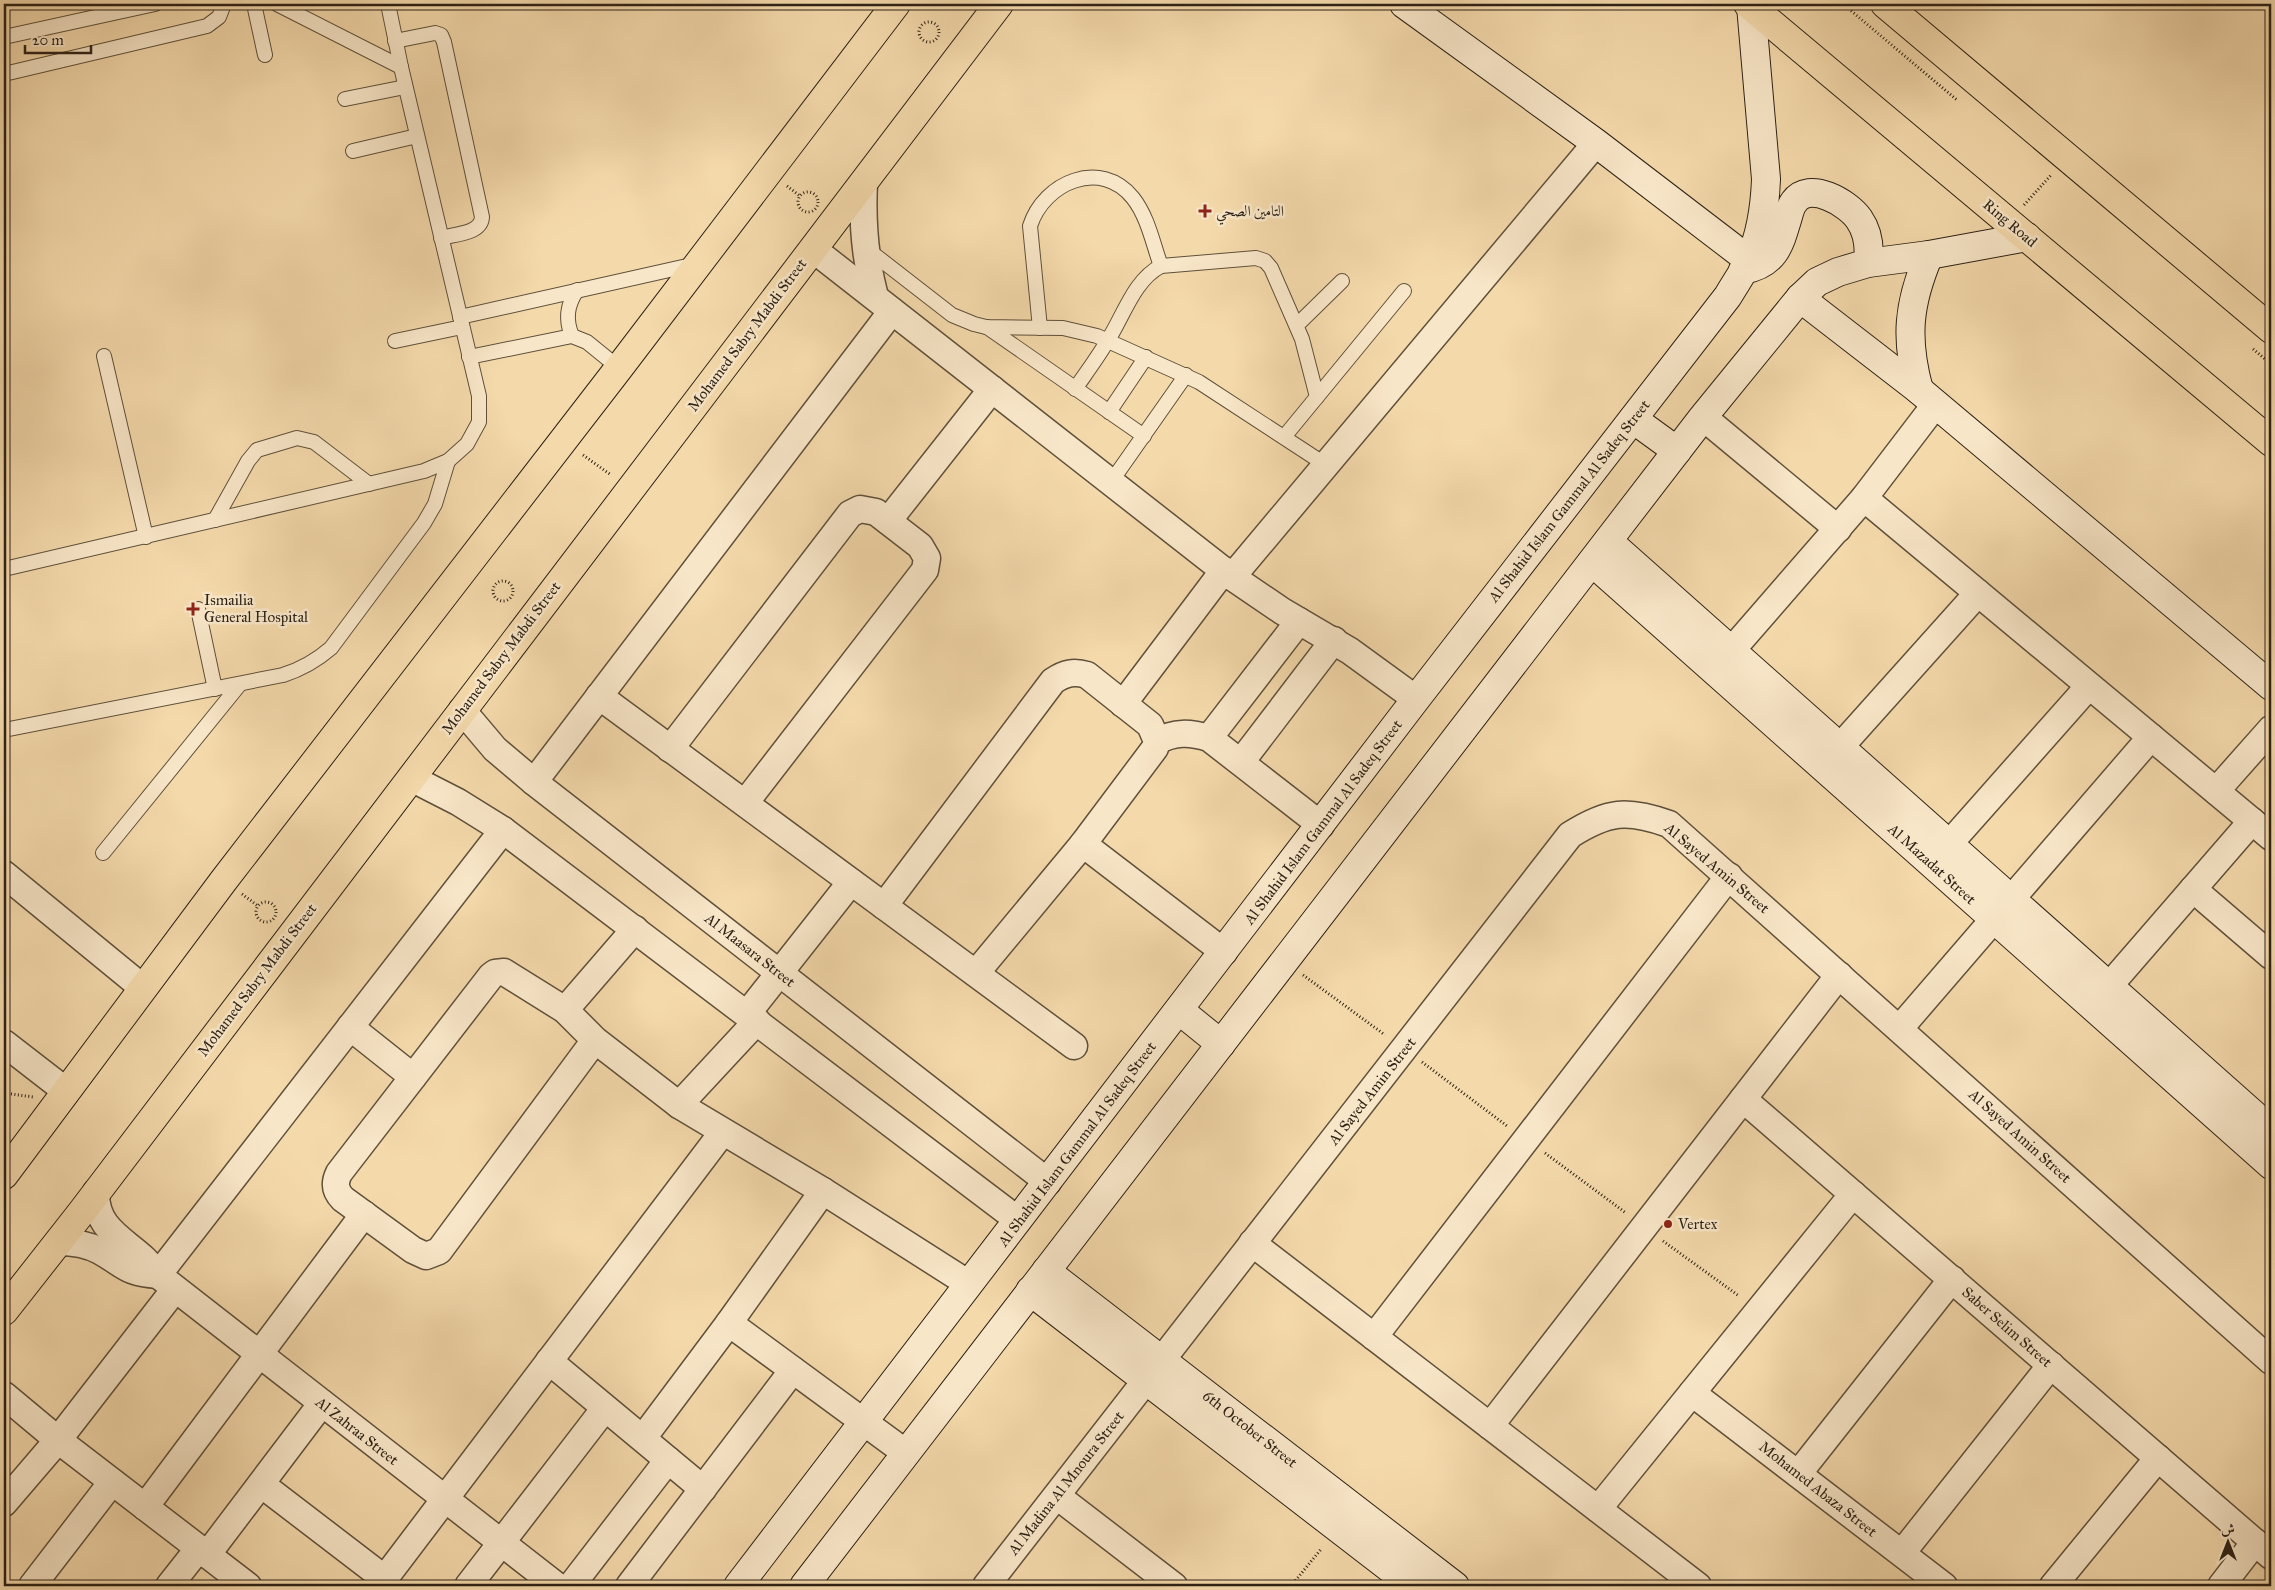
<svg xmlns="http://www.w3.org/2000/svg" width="2275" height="1590" font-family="'IM FELL Great Primer',Amiri,serif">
<rect width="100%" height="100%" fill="#f4d9ab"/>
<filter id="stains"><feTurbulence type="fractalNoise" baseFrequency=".004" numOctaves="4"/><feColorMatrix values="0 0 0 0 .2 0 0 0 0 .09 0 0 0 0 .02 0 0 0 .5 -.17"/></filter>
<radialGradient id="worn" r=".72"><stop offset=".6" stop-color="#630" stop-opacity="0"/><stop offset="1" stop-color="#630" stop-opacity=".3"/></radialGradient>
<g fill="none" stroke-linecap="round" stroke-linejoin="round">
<defs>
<g id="lane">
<polyline points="254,4 265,55"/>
<polyline points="277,4 401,67"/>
<polyline points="4,37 155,4"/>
<path d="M395,41L435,33L441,35L444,42L482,217C481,234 455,234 441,238"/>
<polyline points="4,74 207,26 219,17 224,4"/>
<polyline points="345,99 405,87"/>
<polyline points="353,151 417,136"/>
<polyline points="867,249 952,315 974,324 986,327 1063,328 1097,336 1199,382 1326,465"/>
<polyline points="460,317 696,264"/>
<polyline points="1297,325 1342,281"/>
<polyline points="987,327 1144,436"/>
<path d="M1040,328L1030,226C1044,182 1101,158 1133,198C1148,217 1153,244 1161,266"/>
<path d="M572,336C565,319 567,305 577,290"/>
<polyline points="395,341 462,327"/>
<polyline points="104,356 146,537"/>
<polyline points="469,357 572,336 587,342 619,368"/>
<path d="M1075,389C1086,373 1098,357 1108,340C1124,315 1134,280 1161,266L1256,258L1265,261L1271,268L1302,339L1317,397"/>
<polyline points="1109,412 1146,357"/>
<polyline points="1284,437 1404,291"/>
<polyline points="1111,482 1186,375"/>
<polyline points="215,520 248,461 257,450 297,438 314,442 369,484"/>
<polyline points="4,569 424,471 448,461 467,444 479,422 479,396 401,67 388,4"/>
<polyline points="198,609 215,689"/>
<path d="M4,730L283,675C302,669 316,661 331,648L424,523L435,504L448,461"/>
<polyline points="103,853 240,684"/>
</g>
<g id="street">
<path d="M864,183C862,222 865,259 875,297"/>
<polyline points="813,249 1232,577 1282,611 1350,651 1416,699"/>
<polyline points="1703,417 1838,529"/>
<polyline points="1864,498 2271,837"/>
<polyline points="888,521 992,389"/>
<polyline points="1232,577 1596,143"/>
<polyline points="1731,651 1864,498 1935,405"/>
<polyline points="599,696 1074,1046"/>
<polyline points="1123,704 1224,570"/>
<polyline points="462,710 495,749 534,782 1048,1182"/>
<polyline points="1209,738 1299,621"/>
<path d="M1157,741C1175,732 1189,732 1209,738L1321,825"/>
<polyline points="1840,747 1978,593"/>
<polyline points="670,749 850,514 860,509 876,512 920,546 927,558 925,570 745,803"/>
<polyline points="1241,762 1334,640"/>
<polyline points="411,778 458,802 503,830 1018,1220"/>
<polyline points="534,782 892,311"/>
<polyline points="2216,791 2271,729"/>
<polyline points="1083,844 1224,952"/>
<polyline points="1949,844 2089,686"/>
<polyline points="4,874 143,988"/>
<polyline points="2193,889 2271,956"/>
<path d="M884,906L1053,681C1065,673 1074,671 1087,675L1150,725L1157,741L1155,748L1083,844L976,973"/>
<polyline points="2109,986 2252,821"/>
<polyline points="565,1010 635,929"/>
<polyline points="747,1014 851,882"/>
<polyline points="350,1027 413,1077"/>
<polyline points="1900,1028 2151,737"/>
<path d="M595,1040L439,1251L426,1256L413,1250L343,1199C335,1191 334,1183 339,1173L491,976L495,973L504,972L565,1010L595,1040L679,1105L823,1191L729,1323L643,1438"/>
<polyline points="4,1043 66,1091"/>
<polyline points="1743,1099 2271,1556"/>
<polyline points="679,1105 757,1021"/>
<polyline points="823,1191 969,1284"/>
<path d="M96,1192C95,1236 136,1242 158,1275L557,1586"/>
<path d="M58,1242C72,1242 87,1244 100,1251C125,1265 126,1273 158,1275"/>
<polyline points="1252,1243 1698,1586"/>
<polyline points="158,1275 503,830"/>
<polyline points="729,1323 906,1453"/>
<polyline points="1374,1337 1729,876"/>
<polyline points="549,1361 703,1489"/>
<polyline points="1692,1393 1944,1586"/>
<polyline points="4,1395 58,1440 175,1289"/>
<polyline points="1490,1426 1839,975"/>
<polyline points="1798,1474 1952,1279"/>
<polyline points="261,1484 385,1579"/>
<polyline points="1057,1496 1174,1586"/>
<polyline points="4,1503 58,1440 248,1586"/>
<polyline points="145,1507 364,1214"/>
<polyline points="1598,1509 1853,1194"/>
<polyline points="1902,1553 2051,1365"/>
<polyline points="207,1555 322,1403"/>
<polyline points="32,1586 112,1482"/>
<polyline points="169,1586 199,1548"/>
<polyline points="379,1586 722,1133"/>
<polyline points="468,1586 605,1408"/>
<polyline points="571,1586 668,1460"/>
<polyline points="629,1586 793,1370"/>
<path d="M986,1586L1570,835C1608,811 1627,809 1669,824L2271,1361"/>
<polyline points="2053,1586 2158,1458"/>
<polyline points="2221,1586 2255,1542"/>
</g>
<g id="secondary">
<polyline points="1404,4 1596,143 1749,260"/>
<path d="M1743,270C1774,264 1779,247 1787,220C1789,214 1790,207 1794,202C1809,180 1848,203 1859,219C1868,232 1870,247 1868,263"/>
<polyline points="1800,298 1919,390 2271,686"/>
<path d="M1919,390C1905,339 1908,304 1929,255"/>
<polyline points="1633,419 1677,451"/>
<polyline points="1608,541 2271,1130"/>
<polyline points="1592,562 2271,1165"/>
<polyline points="1179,1010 1221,1044"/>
<polyline points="1046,1271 1455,1586"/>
<polyline points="1030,1291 1413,1586"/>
<path d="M738,1586L1416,699L1728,296C1735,284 1744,271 1750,259C1761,234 1765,206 1766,179L1751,6"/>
<polyline points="804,1586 1703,417 1800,298 1817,282 1838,272 1868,263 1929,255 2027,237"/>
</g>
<g id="primary">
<polyline points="1748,4 2271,442"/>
<polyline points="1885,4 2271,329"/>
<polyline points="4,1175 224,880 619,368 896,4"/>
<polyline points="4,1311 81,1213 999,4"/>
</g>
</defs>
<use href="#lane" stroke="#5f503b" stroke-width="16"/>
<use href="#street" stroke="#5f503b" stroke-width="29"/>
<use href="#secondary" stroke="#2d2216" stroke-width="30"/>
<use href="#primary" stroke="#2d2216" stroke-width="30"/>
<g stroke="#2d2216" stroke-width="3" stroke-dasharray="1 2.5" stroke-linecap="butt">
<polyline points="1843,4 1957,100"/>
<circle cx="929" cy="32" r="10"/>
<polyline points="787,186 800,196"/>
<circle cx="808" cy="202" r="10"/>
<polyline points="2024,205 2052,174"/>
<polyline points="2253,349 2271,364"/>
<polyline points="583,455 611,475"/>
<circle cx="503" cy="591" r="10"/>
<polyline points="242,894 258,906"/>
<circle cx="266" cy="912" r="10"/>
<polyline points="1303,975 1385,1035"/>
<polyline points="1422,1062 1507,1126"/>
<polyline points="4,1093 33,1097"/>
<polyline points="1545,1153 1626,1213"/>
<polyline points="1663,1241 1739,1296"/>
<polyline points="1291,1586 1322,1548"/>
</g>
<use href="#lane" stroke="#f8e6c8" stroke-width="14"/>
<use href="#street" stroke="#f8e6c8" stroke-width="26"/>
<use href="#secondary" stroke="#f8e6c8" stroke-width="28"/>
<use href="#primary" stroke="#f4d9ab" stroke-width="28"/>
</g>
<g fill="#8f2418" stroke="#f8e6c8" stroke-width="2">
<path d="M1202.5 203.5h5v5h5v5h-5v5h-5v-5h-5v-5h5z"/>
<path d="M190.5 601.5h5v5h5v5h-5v5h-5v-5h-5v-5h5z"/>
<circle cx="1668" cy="1224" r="5"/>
</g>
<g text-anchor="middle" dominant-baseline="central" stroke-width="5" stroke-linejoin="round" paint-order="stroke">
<g font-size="15" fill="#2d2216" stroke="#f8e6c8" text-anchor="start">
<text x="1216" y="211">التامين الصحي</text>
<text x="204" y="600">Ismailia<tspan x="204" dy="17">General Hospital</tspan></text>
<text x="1678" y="1224">Vertex</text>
</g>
<g font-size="15" fill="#2d2216" stroke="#f8e6c8">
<text transform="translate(2010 223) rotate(40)">Ring Road</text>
<text transform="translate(747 335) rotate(-53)">Mohamed Sabry Mabdi Street</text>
<text transform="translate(1569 501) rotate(-52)">Al Shahid Islam Gammal Al Sadeq Street</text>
<text transform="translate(501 658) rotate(-53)">Mohamed Sabry Mabdi Street</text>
<text transform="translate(1323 822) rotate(-53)">Al Shahid Islam Gammal Al Sadeq Street</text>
<text transform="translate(1932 864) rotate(42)">Al Mazadat Street</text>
<text transform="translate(1717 868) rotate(40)">Al Sayed Amin Street</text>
<text transform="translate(750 950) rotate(38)">Al Maasara Street</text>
<text transform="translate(257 980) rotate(-53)">Mohamed Sabry Mabdi Street</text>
<text transform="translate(1372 1091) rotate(-52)">Al Sayed Amin Street</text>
<text transform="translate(2020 1136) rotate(42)">Al Sayed Amin Street</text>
<text transform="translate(1077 1144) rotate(-53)">Al Shahid Islam Gammal Al Sadeq Street</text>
<text transform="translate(2007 1327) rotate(41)">Saber Selim Street</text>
<text transform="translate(1250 1429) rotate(38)">6th October Street</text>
<text transform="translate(357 1431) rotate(38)">Al Zahraa Street</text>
<text transform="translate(1066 1483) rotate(-52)">Al Madina Al Mnoura Street</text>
<text transform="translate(1818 1489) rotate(38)">Mohamed Abaza Street</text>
</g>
</g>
<rect width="2275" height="1590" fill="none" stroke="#f4d9ab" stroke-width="20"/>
<rect x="5" y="5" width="2265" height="1580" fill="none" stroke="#2d2216" stroke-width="2.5"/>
<rect x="10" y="10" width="2255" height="1570" fill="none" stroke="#2d2216"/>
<g transform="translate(2228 1542)" stroke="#f8e6c8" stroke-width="4" paint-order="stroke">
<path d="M0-4L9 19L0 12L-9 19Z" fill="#2d2216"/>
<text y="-8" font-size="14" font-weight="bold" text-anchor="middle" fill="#2d2216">ش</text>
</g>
<path d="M25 45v8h66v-8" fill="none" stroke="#2d2216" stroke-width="2.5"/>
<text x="32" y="45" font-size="15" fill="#2d2216" stroke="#f8e6c8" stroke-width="4" paint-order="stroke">20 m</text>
<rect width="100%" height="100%" filter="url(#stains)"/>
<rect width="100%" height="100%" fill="url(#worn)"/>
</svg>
